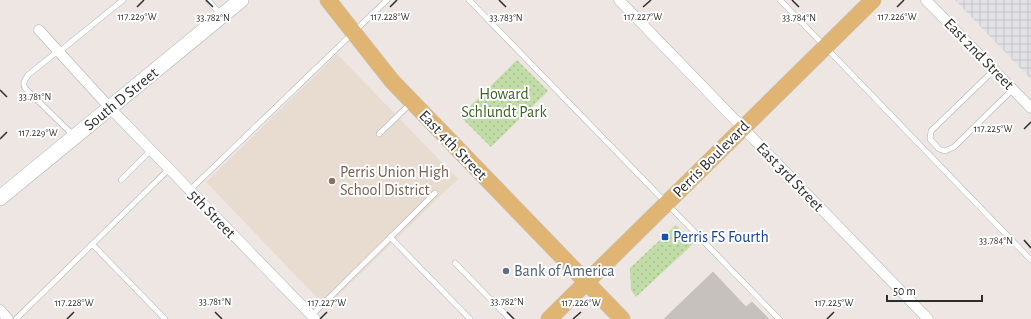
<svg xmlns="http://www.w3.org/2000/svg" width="1031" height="319" font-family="'Alegreya Sans',sans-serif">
<defs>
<pattern id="industrial-grid" width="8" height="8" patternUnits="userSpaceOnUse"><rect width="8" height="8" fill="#e2e1e6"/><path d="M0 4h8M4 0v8" fill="none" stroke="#c2c1c6"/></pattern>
<pattern id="park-dots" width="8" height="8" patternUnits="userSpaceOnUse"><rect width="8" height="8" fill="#c1dca6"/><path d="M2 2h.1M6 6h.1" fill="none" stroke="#a6bd8f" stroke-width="1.8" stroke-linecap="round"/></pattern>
</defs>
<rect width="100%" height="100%" fill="#ede6e2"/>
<polygon fill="url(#industrial-grid)" points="955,0 1031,0 1031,79"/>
<polygon fill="#e8dcd1" points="337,54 458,179 326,307 206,182"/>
<g fill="url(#park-dots)">
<polygon points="517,60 548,91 491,147 460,116"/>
<polygon points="676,225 694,243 636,297 631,290 630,268"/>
</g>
<polygon fill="#c6c1bd" stroke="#c8c1bb" points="713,272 746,307 752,302 769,319 664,319"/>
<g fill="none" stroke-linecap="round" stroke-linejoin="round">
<defs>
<g id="lane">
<polyline points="208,0 220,14"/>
<polyline points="469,0 779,319"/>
<polyline points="780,0 1031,260"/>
<path d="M58,51L28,75C25,80 22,83 25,88L74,136"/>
<polyline points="59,52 123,0"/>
<polyline points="994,70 931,131 930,139 939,149 945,151 954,147 1013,89"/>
<polyline points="379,134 410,104"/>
<polyline points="121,180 151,150"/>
<polyline points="190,190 387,0"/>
<polyline points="390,237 470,319"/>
<polyline points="92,244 165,319"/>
<polyline points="455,263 510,319"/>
<polyline points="312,315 435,193"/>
<polyline points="16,319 169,169"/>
</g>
<g id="street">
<polyline points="619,0 928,319"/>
<polyline points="926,0 1031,108"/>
<polyline points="39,30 110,108 315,319"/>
<polyline points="0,310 8,319"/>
</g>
<polyline id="secondary" points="0,198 241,0"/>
<g id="primary">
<polyline points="328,0 392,81 622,319"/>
<polyline points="549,319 873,0"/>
</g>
</defs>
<use href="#lane" stroke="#aeb2b7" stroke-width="6"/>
<use href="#street" stroke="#aeb2b7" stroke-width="11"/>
<use href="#secondary" stroke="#aeb2b7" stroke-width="16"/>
<use href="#primary" stroke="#c4c4c4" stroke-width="17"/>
<use href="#lane" stroke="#fff" stroke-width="5"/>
<use href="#street" stroke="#fff" stroke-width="10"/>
<use href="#secondary" stroke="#fff" stroke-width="15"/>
<use href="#primary" stroke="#e0b574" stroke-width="16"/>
</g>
<path fill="none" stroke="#2d2d2d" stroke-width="1.5" d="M206,0L213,7M499,0L506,7M792,0L799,7M137,7L144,0M390,7L397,0M643,7L651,0M897,7L904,0M0,90L7,97M1024,129L1031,122M0,139L7,132M1024,240L1031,248M215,312L222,319M507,312L514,319M67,319L74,312M320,319L327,312M573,319L581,312M827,319L834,312"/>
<circle fill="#8d6e63" stroke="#fff" stroke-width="1.5" cx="332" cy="181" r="4"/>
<rect fill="#1a4fb4" stroke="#fff" stroke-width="1.5" x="661" y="233" width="8" height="8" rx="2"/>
<circle fill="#5c6f8a" stroke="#fff" stroke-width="1.5" cx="506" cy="271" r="4"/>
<g text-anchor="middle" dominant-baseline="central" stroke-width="4" stroke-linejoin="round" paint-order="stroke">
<g font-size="16" fill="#2d2d2d" stroke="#fff">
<text transform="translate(979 54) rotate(46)">East 2nd Street</text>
<text transform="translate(121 99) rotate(-39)">South D Street</text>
<text transform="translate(453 145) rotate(46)">East 4th Street</text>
<text transform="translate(711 159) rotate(-45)">Perris Boulevard</text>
<text transform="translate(790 177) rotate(46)">East 3rd Street</text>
<text transform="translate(212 214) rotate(46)">5th Street</text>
</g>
<g font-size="16" fill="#3c6325" stroke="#fff">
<text x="504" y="94">Howard<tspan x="504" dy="18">Schlundt Park</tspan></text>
</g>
<g font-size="16" fill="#785e54" stroke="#fff" text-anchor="start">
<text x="340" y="172">Perris Union High<tspan x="340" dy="18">School District</tspan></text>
</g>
<g font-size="16" fill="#164399" stroke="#fff" text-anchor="start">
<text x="673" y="237">Perris FS Fourth</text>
</g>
<g font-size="16" fill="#4e5e75" stroke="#fff" text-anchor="start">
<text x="514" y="271">Bank of America</text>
</g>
</g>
<g font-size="10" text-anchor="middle" fill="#2d2d2d" stroke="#fff" stroke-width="4" stroke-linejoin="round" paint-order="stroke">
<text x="137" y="20">117.229°W</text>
<text x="390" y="20">117.228°W</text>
<text x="643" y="20">117.227°W</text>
<text x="897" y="20">117.226°W</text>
<text x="213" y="21">33.782°N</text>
<text x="506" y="21">33.783°N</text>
<text x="799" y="21">33.784°N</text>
<text x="35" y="100">33.781°N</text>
<text x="993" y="132">117.225°W</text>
<text x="38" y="136">117.229°W</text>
<text x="996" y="244">33.784°N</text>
<text x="215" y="305">33.781°N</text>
<text x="507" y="305">33.782°N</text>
<text x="74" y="306">117.228°W</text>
<text x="327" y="306">117.227°W</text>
<text x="581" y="306">117.226°W</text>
<text x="834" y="306">117.225°W</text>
</g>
<path d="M887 295v6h95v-6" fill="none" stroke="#2d2d2d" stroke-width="2"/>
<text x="893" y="295" font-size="12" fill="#2d2d2d" stroke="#ffffff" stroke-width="3" paint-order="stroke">50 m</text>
</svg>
